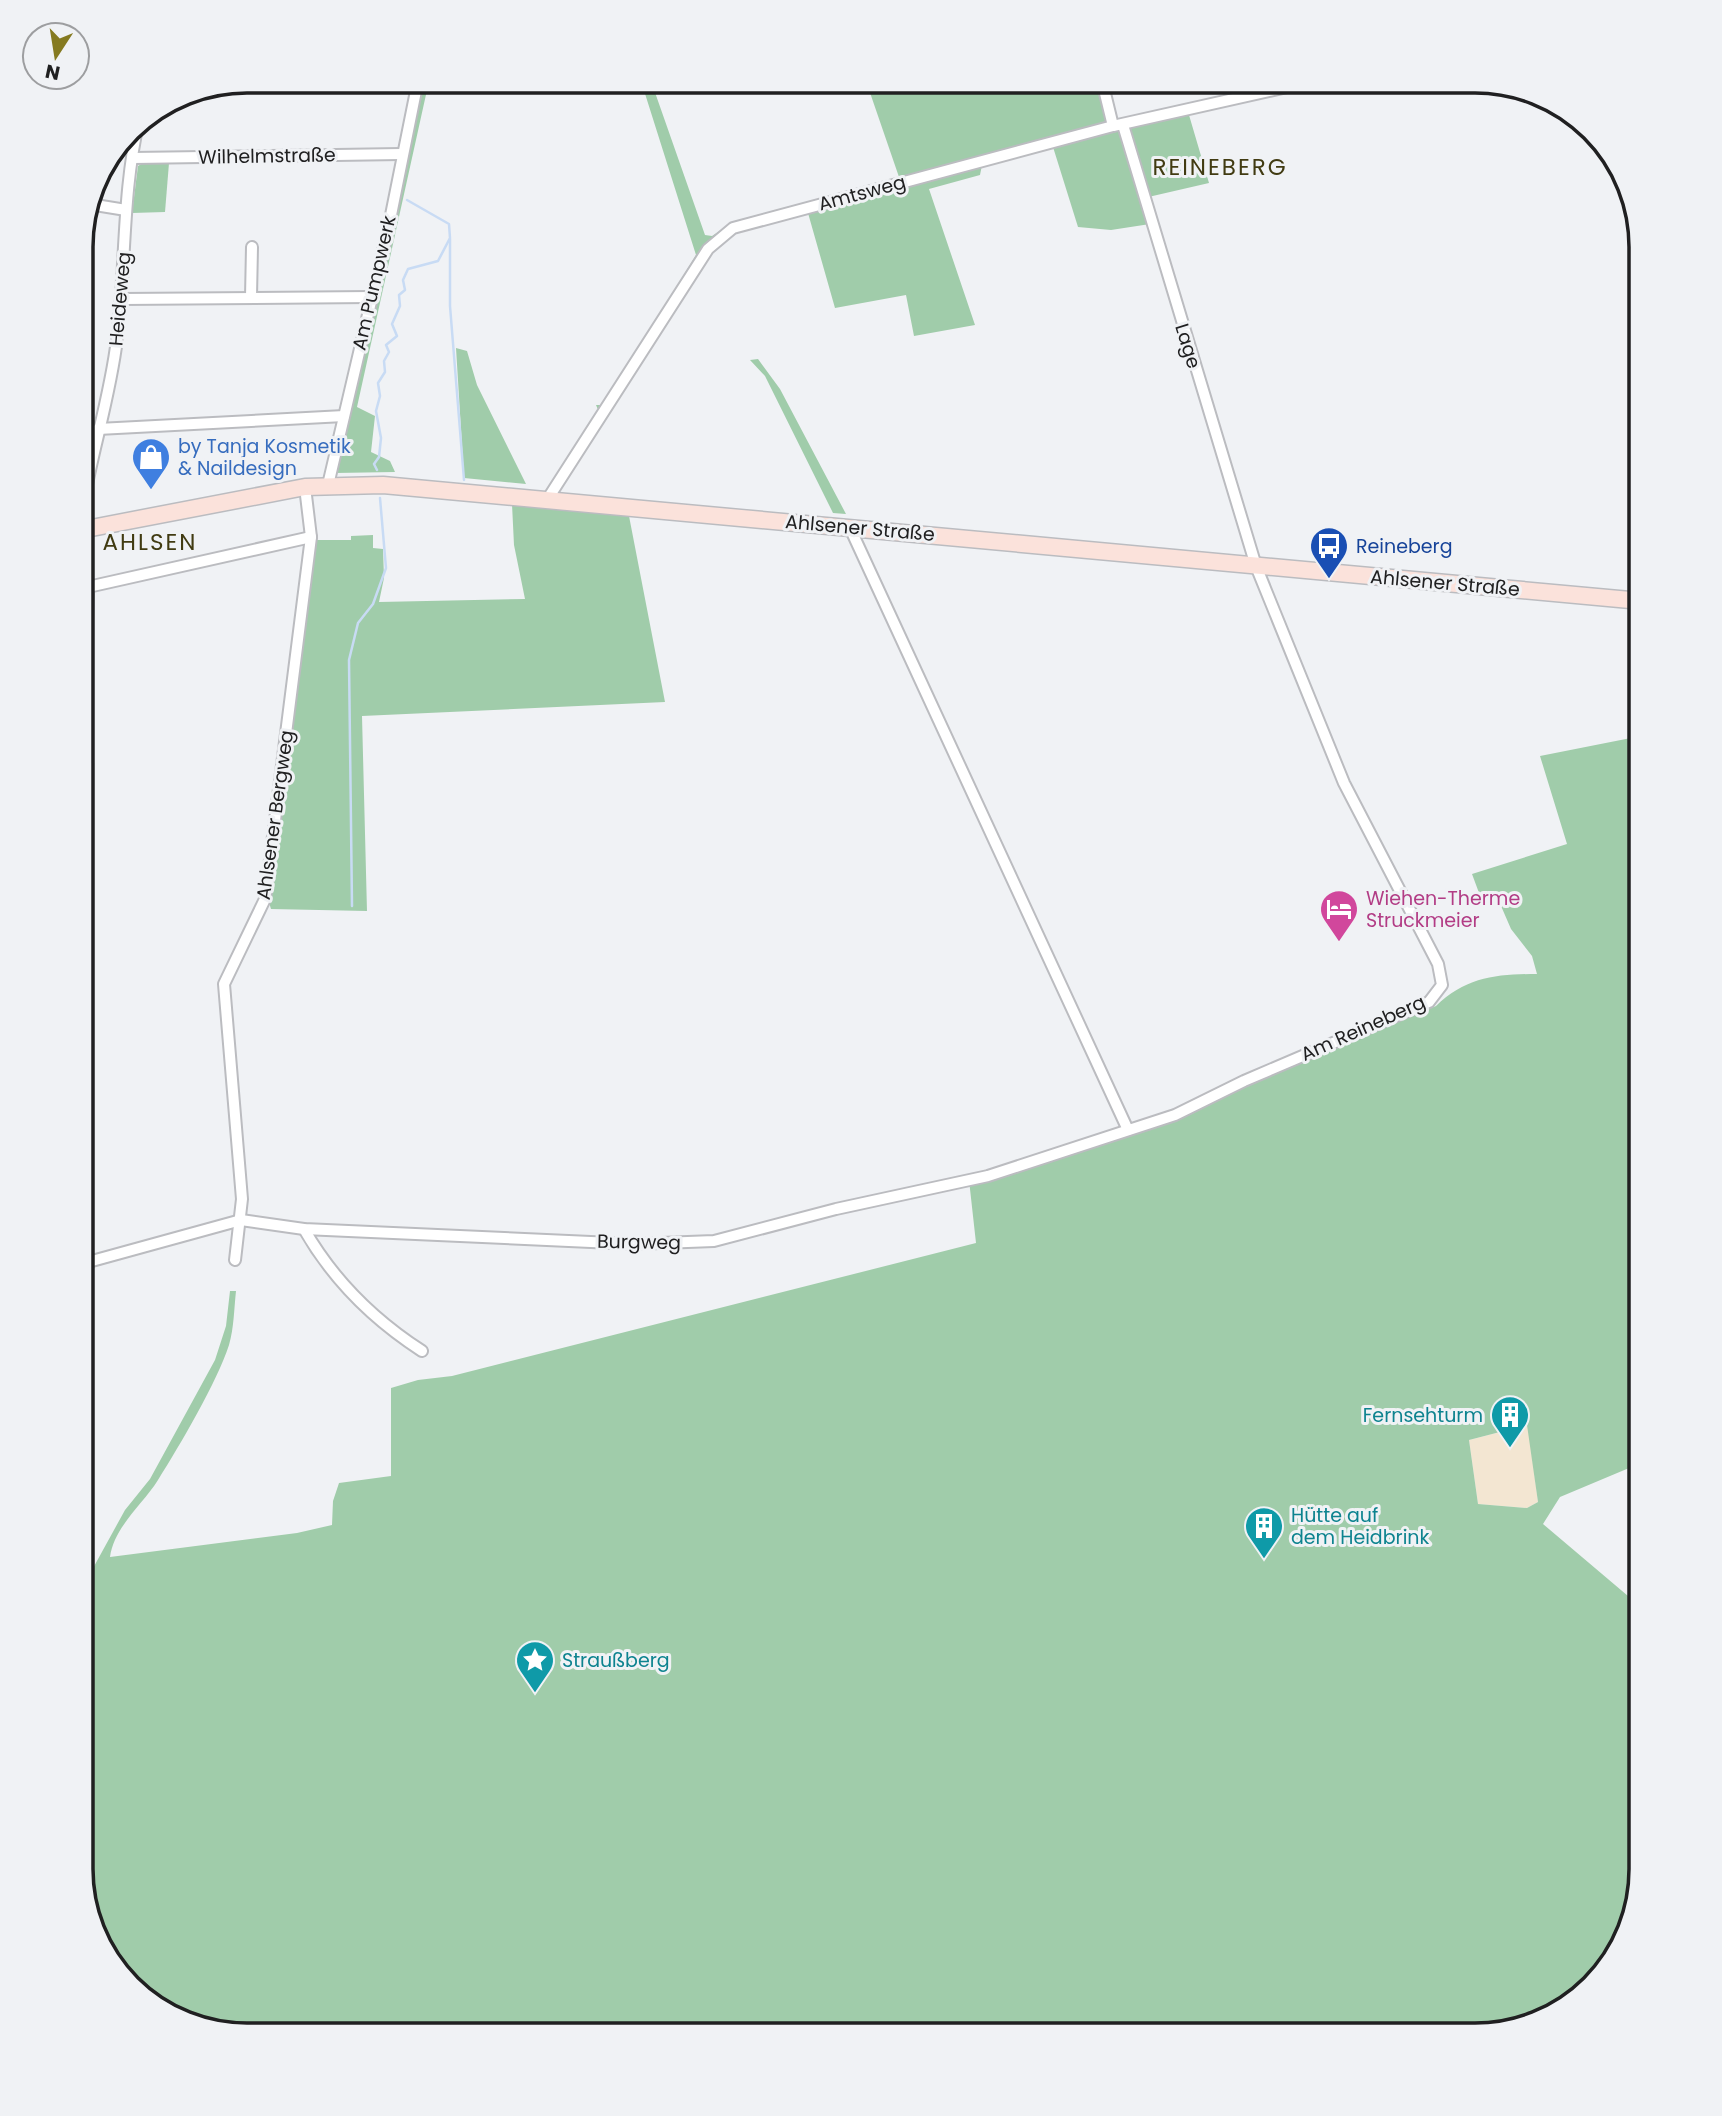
<svg xmlns="http://www.w3.org/2000/svg" width="1722" height="2116" font-family="Poppins,sans-serif">
<rect width="100%" height="100%" fill="#f0f2f5"/>
<polygon fill="#f3e6d2" points="1528,1425 1538,1502 1527,1508 1478,1504 1469,1440"/>
<g fill="#a0ccaa" fill-rule="evenodd">
<polygon points="419,81 429,81 357,407 375,416 371,452 390,461 395,472 335,473"/>
<polygon points="641,81 651,81 705,235 712,236 735,221 899,177 866,81 1101,81 1112,130 1189,115 1209,183 1144,198 1150,224 1111,230 1078,227 1053,147 982,165 980,175 929,189 975,325 914,336 906,295 835,308 806,206 726,230 604,423 596,405 604,405 696,255"/>
<polygon points="143,163 169,163 165,212 132,213 138,166"/>
<polygon points="456,348 467,351 477,385 526,484 464,478"/>
<polygon points="758,359 780,389 846,514 833,513 765,376 750,360"/>
<polygon points="512,504 629,516 665,702 362,716 367,911 271,909 268,899 314,540 351,540 351,536 373,535 373,548 383,549 384,578 379,602 525,599 514,545"/>
<path d="M1641,736V1463L1560,1497L1543,1524L1641,1607V1870L1619,1952L1568,2007L1476,2035H246L164,2013L109,1962L81,1870V1573L92,1570L125,1510L150,1479L215,1360L226,1326L230,1291H236C234,1309 234,1328 229,1345C217,1382 180,1445 158,1480C143,1504 114,1527 110,1557L297,1533L332,1525L333,1501L339,1483L391,1476V1388L418,1380L452,1376L976,1243L969,1180L988,1178L1247,1084L1436,1006C1466,977 1497,974 1537,974L1532,956L1511,929L1498,899L1482,901L1472,874L1567,844L1540,756ZM1527,1425L1538,1502L1527,1508L1478,1504L1469,1440Z"/>
</g>
<g fill="none" stroke-linecap="round" stroke-linejoin="round">
<g stroke="#c8dbf4" stroke-width="2.5">
<polyline points="450,239 450,306 464,480"/>
<polyline points="377,470 374,464 379,457 381,438 376,411 380,396 378,383 385,372 384,361 389,352 386,345 397,336 392,324 400,306 399,295 405,290 403,280 408,269 438,261 450,238 449,224 407,200"/>
<polyline points="352,906 349,660 358,623 373,604 386,568 380,498"/>
</g>
<defs>
<g id="minor">
<polyline points="1102,81 1113,126"/>
<polyline points="133,158 401,154"/>
<polyline points="89,204 126,210"/>
<polyline points="251,297 252,247"/>
<polyline points="122,299 371,297"/>
<polyline points="98,429 344,416"/>
<polyline points="328,485 389,225 418,81"/>
<polyline points="547,500 708,249 733,228 1113,126 1314,81"/>
<path d="M81,517C90,457 110,399 117,339C126,266 122,192 139,120"/>
<polyline points="850,528 1128,1130"/>
<polyline points="81,584 88,587 311,537"/>
<polyline points="87,621 88,587"/>
<path d="M304,1229C332,1278 374,1320 422,1351"/>
<polyline points="235,1260 242,1199 224,984 265,899 311,537 305,487"/>
<polyline points="81,1264 241,1220 304,1229 635,1244 714,1241 836,1209 988,1176 1175,1115 1244,1081 1429,1002 1442,985 1438,964 1344,783 1256,566 1123,125"/>
</g>
<polyline id="secondary" points="81,530 305,487 383,485 1641,601"/>
</defs>
<use href="#minor" stroke="#bbbcc0" stroke-width="14"/>
<use href="#secondary" stroke="#bbbcc0" stroke-width="19"/>
<use href="#minor" stroke="#fff" stroke-width="10"/>
<use href="#secondary" stroke="#fbe2db" stroke-width="16"/>
</g>
<defs>
<symbol id="shop-pin" viewBox="-11 -11 22 30"><path d="M0 17L-7.5 6A9.5 9.5 0 1 1 7.5 6Z" fill="#3f7fe0" stroke="#f0f2f5"/><path d="M-5-2.5h2.3a2.7 3.5 0 0 1 5.4 0H5L5.5 6h-11ZM-1.5-2.5h3a1.5 2.3 0 0 0-3 0Z" fill="#fff"/></symbol>
<symbol id="bus-pin" viewBox="-11 -11 22 30"><path d="M0 17L-7.5 6A9.5 9.5 0 1 1 7.5 6Z" fill="#1a4fb4" stroke="#f0f2f5"/><path d="M-5-6H5V4H4V6H2V4H-2V6H-4V4H-5ZM-3.5-4V0h7V-4ZM-3.5 1.2v1.5H-2V1.2ZM2 1.2v1.5H3.5V1.2Z" fill="#fff"/></symbol>
<symbol id="hotel-pin" viewBox="-11 -11 22 30"><path d="M0 17L-7.5 6A9.5 9.5 0 1 1 7.5 6Z" fill="#d1479c" stroke="#f0f2f5"/><path d="M-6-4.5h1.5V1H6V5H4.5V3h-9V5H-6ZM-4 0a1.8 1.8 0 1 1 3.6 0ZM.5 0V-2.5h3Q6-2.5 6 0Z" fill="#fff"/></symbol>
<symbol id="building-pin" viewBox="-11 -11 22 30"><path d="M0 17L-7.5 6A9.5 9.5 0 1 1 7.5 6Z" fill="#0f9aa8" stroke="#f0f2f5"/><path d="M-4-6H4V6H1V3H-1V6H-4ZM-2.5-4.3h1.7v1.8h-1.7ZM.8-4.3h1.7v1.8H.8ZM-2.5-1h1.7V.8h-1.7ZM.8-1h1.7V.8H.8Z" fill="#fff"/></symbol>
<symbol id="sight-pin" viewBox="-11 -11 22 30"><path d="M0 17L-7.5 6A9.5 9.5 0 1 1 7.5 6Z" fill="#0f9aa8" stroke="#f0f2f5"/><path d="M0-6L1.8-2.2L6-1.7L2.9 1.2L3.7 5.4L0 3.3L-3.7 5.4L-2.9 1.2L-6-1.7L-1.8-2.2Z" fill="#fff"/></symbol>
</defs>
<g fill-rule="evenodd">
<use href="#shop-pin" x="129" y="435" width="44" height="60"/>
<use href="#bus-pin" x="1307" y="524" width="44" height="60"/>
<use href="#hotel-pin" x="1317" y="887" width="44" height="60"/>
<use href="#building-pin" x="1488" y="1393" width="44" height="60"/>
<use href="#building-pin" x="1242" y="1504" width="44" height="60"/>
<use href="#sight-pin" x="513" y="1638" width="44" height="60"/>
</g>
<g text-anchor="middle" dominant-baseline="central" stroke-width="6" stroke-linejoin="round" paint-order="stroke">
<g font-size="19" fill="#202021" stroke="#f0f2f5">
<text transform="translate(267 156) rotate(-1)">Wilhelmstraße</text>
<text transform="translate(862 193) rotate(-15)">Amtsweg</text>
<text transform="translate(374 283) rotate(-77)">Am Pumpwerk</text>
<text transform="translate(120 299) rotate(-85)">Heideweg</text>
<text transform="translate(1188 346) rotate(73)">Lage</text>
<text transform="translate(860 528) rotate(5)">Ahlsener Straße</text>
<text transform="translate(1445 583) rotate(5)">Ahlsener Straße</text>
<text transform="translate(275 815) rotate(-82)">Ahlsener Bergweg</text>
<text transform="translate(1363 1028) rotate(-24)">Am Reineberg</text>
<text transform="translate(639 1242) rotate(1)">Burgweg</text>
</g>
<g font-size="19" fill="#366cbe" stroke="#f0f2f5" text-anchor="start">
<text x="178" y="446">by Tanja Kosmetik<tspan x="178" dy="22">&amp; Naildesign</tspan></text>
</g>
<g font-size="19" fill="#164399" stroke="#f0f2f5" text-anchor="start">
<text x="1356" y="546">Reineberg</text>
</g>
<g font-size="19" fill="#b23c85" stroke="#f0f2f5" text-anchor="start">
<text x="1366" y="898">Wiehen-Therme<tspan x="1366" dy="22">Struckmeier</tspan></text>
</g>
<g font-size="19" fill="#0d838f" stroke="#f0f2f5" text-anchor="start">
<text x="1483" y="1415" text-anchor="end">Fernsehturm</text>
<text x="1291" y="1515">Hütte auf<tspan x="1291" dy="22">dem Heidbrink</tspan></text>
<text x="562" y="1660">Straußberg</text>
</g>
<g font-size="23" letter-spacing="2" fill="#413b12" stroke="#f0f2f5">
<text x="1220" y="167">REINEBERG</text>
<text x="150" y="542">AHLSEN</text>
</g>
</g>
<path d="M0 0H1722V2116H0ZM247 93H1475A154 154 0 0 1 1629 247V1869A154 154 0 0 1 1475 2023H247A154 154 0 0 1 93 1869V247A154 154 0 0 1 247 93Z" fill="#f0f2f5" fill-rule="evenodd"/>
<path fill="none" stroke="#202021" stroke-width="3.5" d="M247 93H1475A154 154 0 0 1 1629 247V1869A154 154 0 0 1 1475 2023H247A154 154 0 0 1 93 1869V247A154 154 0 0 1 247 93Z"/>
<g transform="translate(56 56) rotate(192)"><circle r="33" fill="#f0f2f5" stroke="#9d9ea0" stroke-width="2"/>
<path d="M0-5L12 26L0 18L-12 26Z" fill="#857a20"/>
<text y="-10" font-size="19" font-weight="bold" text-anchor="middle" fill="#202021">N</text>
</g>
</svg>
